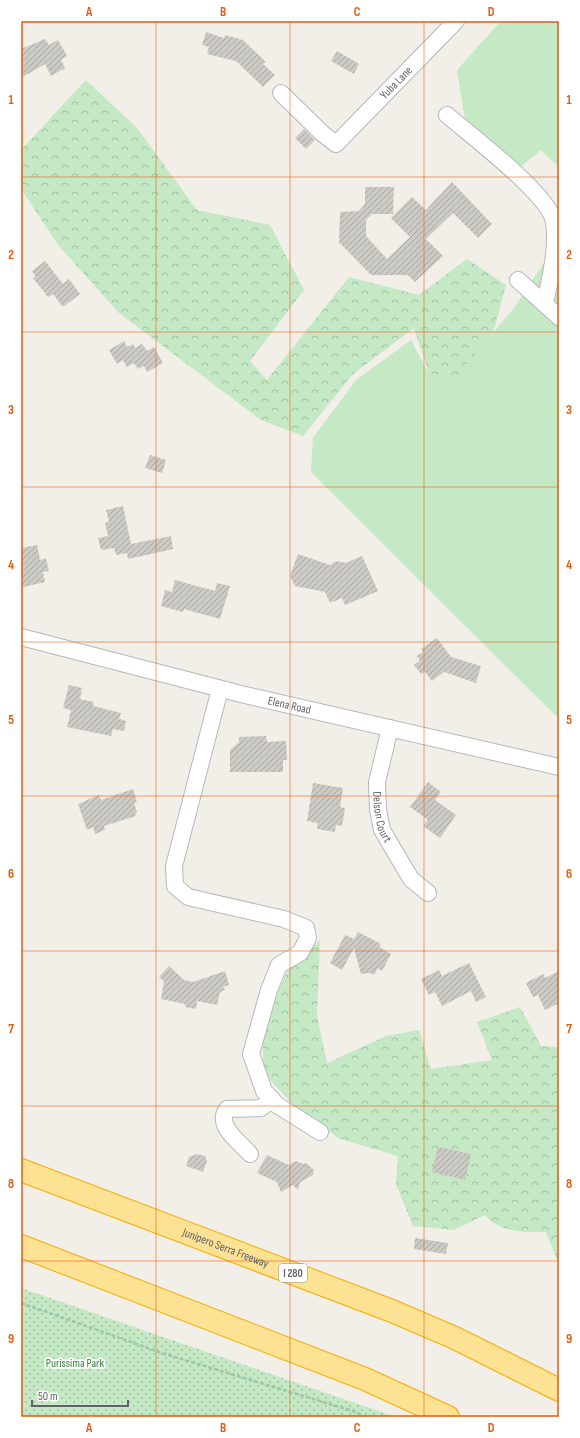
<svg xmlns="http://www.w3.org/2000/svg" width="580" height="1438" font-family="'Sofia Sans Condensed',sans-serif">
<defs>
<pattern id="forest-crowns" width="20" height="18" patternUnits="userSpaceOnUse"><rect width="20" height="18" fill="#c5e8c5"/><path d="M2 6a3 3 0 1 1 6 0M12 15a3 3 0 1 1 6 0" fill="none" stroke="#a3c0a4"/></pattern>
<pattern id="park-dots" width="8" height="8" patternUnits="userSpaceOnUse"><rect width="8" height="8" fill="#c5e8c5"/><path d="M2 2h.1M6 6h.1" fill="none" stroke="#a3c0a4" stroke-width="1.8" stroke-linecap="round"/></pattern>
<pattern id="building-hatch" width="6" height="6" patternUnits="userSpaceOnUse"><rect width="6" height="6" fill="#cccac5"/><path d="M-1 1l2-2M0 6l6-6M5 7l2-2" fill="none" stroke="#a9a8a4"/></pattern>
</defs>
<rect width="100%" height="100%" fill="#f1efe8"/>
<g fill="#c5e8c5">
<polygon points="501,21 559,21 559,167 541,150 519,168 465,120 457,70"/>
<polygon points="559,240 559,719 311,472 313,438 356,380 411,340 429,374 456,377 514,308"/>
</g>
<g fill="url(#forest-crowns)">
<polygon points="86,80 137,128 197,210 270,225 304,290 250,361 267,380 349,277 419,295 467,259 506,285 493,333 456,377 429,374 414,328 353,374 303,436 261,420 119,313 59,246 21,189 21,150"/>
<path d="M320,940L317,1016L327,1063L386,1036L419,1030L431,1069L492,1060L477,1022L520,1007L541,1046L559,1047V1265L546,1232C524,1232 500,1233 485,1215L454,1230L413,1226L396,1184L398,1156L340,1139L296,1108L263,1072V1042L279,989L289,968Z"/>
</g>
<polygon fill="url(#park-dots)" points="21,1288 390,1415 390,1417 21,1417"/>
<g fill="url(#building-hatch)">
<polygon points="206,32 224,38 225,35 243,40 266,62 263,64 275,75 263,87 236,61 207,54 209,47 202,45"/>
<polygon points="45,39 49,45 58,40 67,56 61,60 65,68 51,76 45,64 21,78 21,49"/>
<polygon points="337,51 359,64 354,74 331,61"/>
<polygon points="304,129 315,140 306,149 295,138"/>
<polygon points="452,182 492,224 478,238 453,213 426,239 443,256 415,282 408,275 371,275 339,242 340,212 359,211 365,204 365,187 394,187 393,214 372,214 366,220 366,236 387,259 410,237 391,218 412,197 426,210"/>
<polygon points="45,261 63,284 69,279 80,294 63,307 53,294 48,297 33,278 36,277 32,271"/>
<polygon points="124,341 127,347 133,344 135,348 142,344 147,351 154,347 163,363 147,372 144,366 138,369 134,363 127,367 123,360 117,364 109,350"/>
<polygon points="150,455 166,460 162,473 145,468"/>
<polygon points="123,506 131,544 171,536 173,549 128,559 127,553 116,555 114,548 101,550 98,538 108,536 105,523 109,522 106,510"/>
<polygon points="37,545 40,560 46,558 49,571 43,572 45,582 23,587 21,578 21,548"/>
<polygon points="298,554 330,565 336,561 346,563 362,556 378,591 345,605 342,598 330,603 325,592 295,586 290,576"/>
<polygon points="175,580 215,591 217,583 230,586 220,619 184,609 183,612 161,606 165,590 172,592"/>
<polygon points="437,638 451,657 481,666 476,683 444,672 432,681 425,672 421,674 414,665 420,661 417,656 423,652 421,649"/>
<polygon points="69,685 82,688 80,699 94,702 93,706 121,713 119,719 126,721 124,731 113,729 111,736 67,727 71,710 63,708"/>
<polygon points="266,736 267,742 286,741 287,760 283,760 283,772 230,772 230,750 239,742 239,737"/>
<polygon points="428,782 441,792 435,800 456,815 440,838 423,826 428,820 410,807"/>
<polygon points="313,783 343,788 340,807 345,808 342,826 336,825 335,832 317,829 318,823 307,821"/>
<polygon points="133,789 137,802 134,803 137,812 135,813 136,816 104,826 105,830 95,834 93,827 87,830 78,804 99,795 101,800"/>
<polygon points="358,932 381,944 379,947 391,954 382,971 378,968 374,975 370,973 361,974 354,948 342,970 330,963 345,935 354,939"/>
<polygon points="469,963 486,997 476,1002 471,991 442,1006 435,992 429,995 421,979 439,970 442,976"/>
<polygon points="169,966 184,980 193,982 225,971 229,985 223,987 225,990 220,992 217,1005 197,1001 196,1009 185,1007 185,1004 161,999 164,981 159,977"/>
<polygon points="559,971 559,1003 545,1010 538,995 533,997 526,983 543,974 545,978"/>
<polygon points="438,1147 471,1154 465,1180 432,1172"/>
<polygon points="197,1154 205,1156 207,1161 203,1172 186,1166 189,1157"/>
<polygon points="267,1155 289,1165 296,1161 303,1164 306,1163 314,1170 313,1175 300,1182 298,1190 293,1185 281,1192 277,1182 257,1173"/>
<polygon points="415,1238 448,1243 446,1254 414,1249"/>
</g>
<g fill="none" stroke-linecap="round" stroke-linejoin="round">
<defs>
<g id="minor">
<path id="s1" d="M281,93L323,134L336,144L456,21"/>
<path d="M447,115C470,135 550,195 554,222C558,249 550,278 545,304"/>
<polyline points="518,280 559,317"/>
<path id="s2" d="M21,637L241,694L559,767"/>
<polyline points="220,689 174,866 175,886 188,897 284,919 306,928 308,938 300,953 279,965 269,990 251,1054 264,1091 277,1105 320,1132"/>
<path id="s3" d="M390,728L377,782L378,809L382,830L411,879L428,893"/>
<path d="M250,1154C240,1142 215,1126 227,1109L261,1108L272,1099"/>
</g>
<g id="highway">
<path id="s4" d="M21,1170L392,1311L455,1338L559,1390"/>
<polyline points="21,1246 365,1379 448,1417"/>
</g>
</defs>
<use href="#minor" stroke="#b5b8bc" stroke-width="18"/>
<use href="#highway" stroke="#f9ab00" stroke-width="24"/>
<polyline stroke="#9cc7a9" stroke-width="2.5" stroke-dasharray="4 2" stroke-linecap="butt" points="21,1303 162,1353 356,1412 366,1417"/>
<use href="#minor" stroke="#fff" stroke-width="16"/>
<use href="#highway" stroke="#fde293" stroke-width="22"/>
</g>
<path fill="none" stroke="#e8590c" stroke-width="1" stroke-opacity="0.55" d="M156,21V1417M290,21V1417M424,21V1417M21,177H559M21,332H559M21,487H559M21,642H559M21,796H559M21,951H559M21,1106H559M21,1261H559"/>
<g text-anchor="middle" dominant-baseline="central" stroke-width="3.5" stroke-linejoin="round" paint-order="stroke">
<rect fill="#fff" stroke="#8f9295" stroke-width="1" x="279" y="1264" width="28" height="18" rx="3"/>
<g font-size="11" font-weight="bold" fill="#5f6368">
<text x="293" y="1273">I 280</text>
</g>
<g font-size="12" fill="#5f6368" stroke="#fff">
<text stroke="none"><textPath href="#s1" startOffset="161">Yuba Lane</textPath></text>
<text stroke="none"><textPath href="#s2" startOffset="277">Elena Road</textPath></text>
<text stroke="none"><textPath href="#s3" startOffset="91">Delson Court</textPath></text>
<text stroke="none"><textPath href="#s4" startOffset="219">Junipero Serra Freeway</textPath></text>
</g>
<g font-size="12" fill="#348238" stroke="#fff">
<text x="75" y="1363">Purissima Park</text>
</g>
</g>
<rect width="580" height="1438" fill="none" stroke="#ffffff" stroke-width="44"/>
<path d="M32 1400v6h96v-6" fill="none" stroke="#5f6368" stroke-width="2"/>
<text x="38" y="1400" font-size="12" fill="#5f6368" stroke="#ffffff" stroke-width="3" paint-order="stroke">50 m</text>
<rect x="22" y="22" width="536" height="1394" fill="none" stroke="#e8590c" stroke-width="1.5"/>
<g font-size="13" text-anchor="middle" font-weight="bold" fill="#e8590c">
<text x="89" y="16">A</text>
<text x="223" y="16">B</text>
<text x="357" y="16">C</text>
<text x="491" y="16">D</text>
<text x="11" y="104">1</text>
<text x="569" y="104">1</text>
<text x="11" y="259">2</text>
<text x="569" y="259">2</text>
<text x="11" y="414">3</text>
<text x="569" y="414">3</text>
<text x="11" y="569">4</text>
<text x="569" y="569">4</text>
<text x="11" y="724">5</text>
<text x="569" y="724">5</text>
<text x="11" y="878">6</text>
<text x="569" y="878">6</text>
<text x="11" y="1033">7</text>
<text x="569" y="1033">7</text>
<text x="11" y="1188">8</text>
<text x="569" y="1188">8</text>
<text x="11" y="1343">9</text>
<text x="569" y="1343">9</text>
<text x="89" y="1432">A</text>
<text x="223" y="1432">B</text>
<text x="357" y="1432">C</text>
<text x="491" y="1432">D</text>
</g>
</svg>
